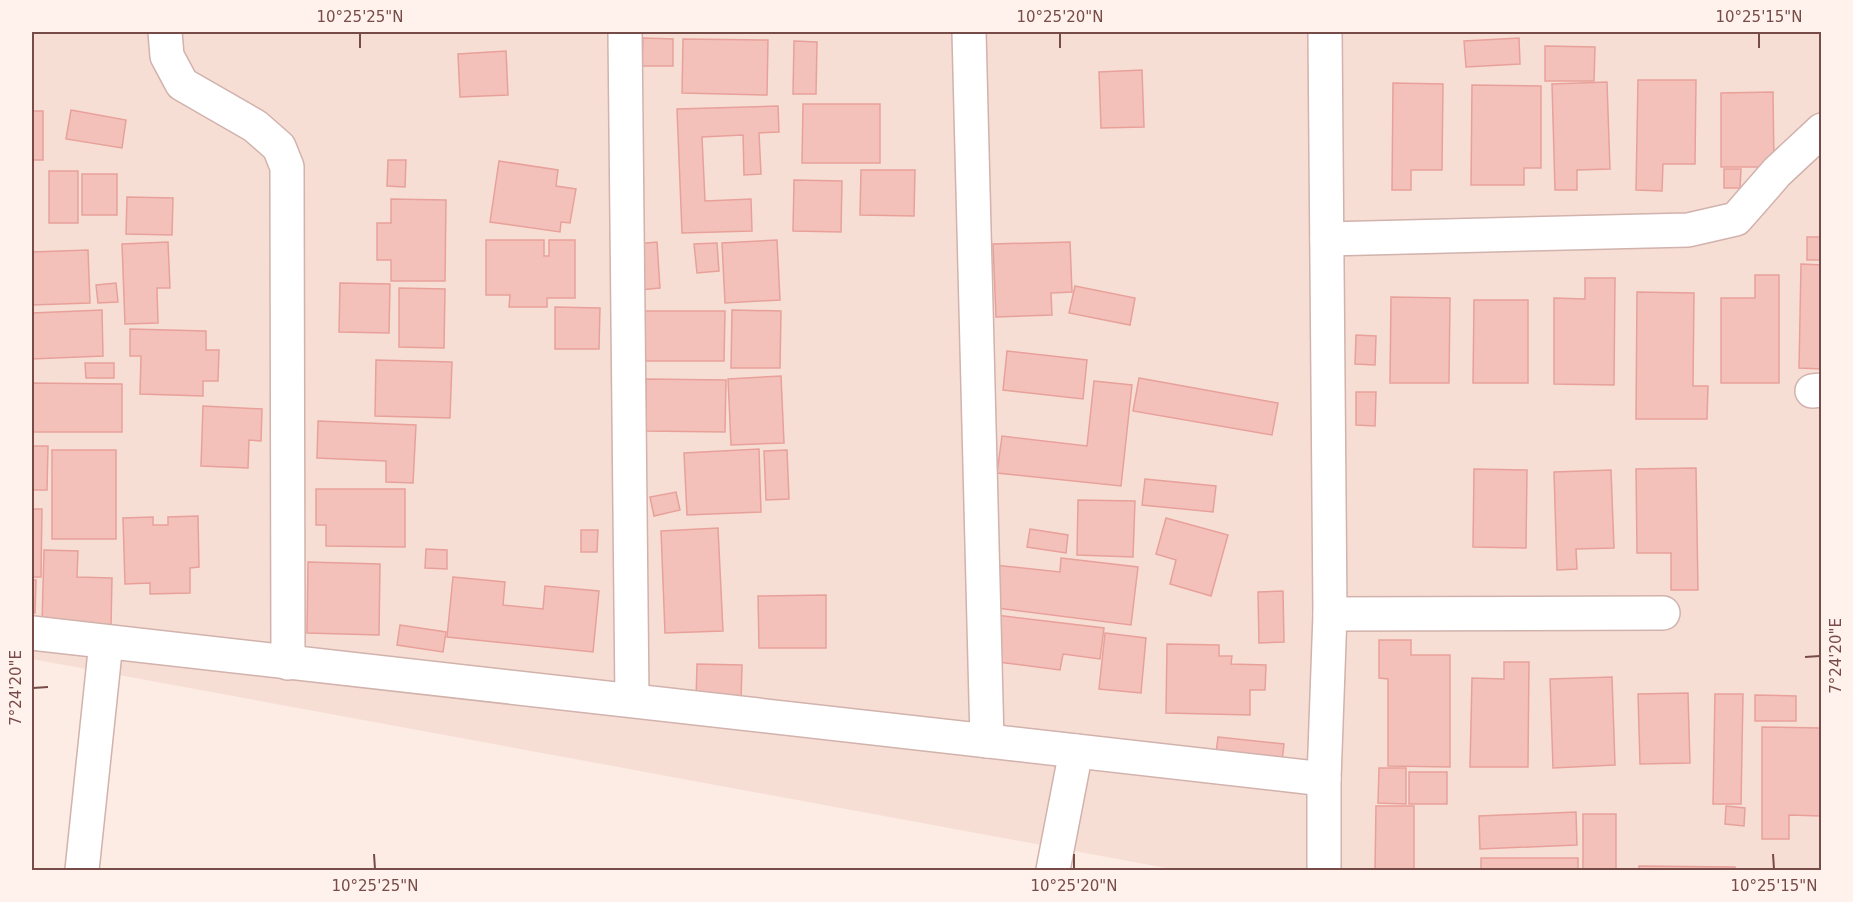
<svg xmlns="http://www.w3.org/2000/svg" width="1853" height="902" font-family="'DejaVu Sans',sans-serif">
<rect width="100%" height="100%" fill="#fdece4"/>
<polygon fill="#f7ded5" points="32,32 1821,32 1821,870 1177,870 32,659"/>
<g fill="#f4c0ba" stroke="#e7a19a" stroke-width="1.5">
<polygon points="643,38 673,39 673,66 642,66"/>
<polygon points="1519,38 1520,64 1466,67 1464,41"/>
<polygon points="683,39 768,40 767,95 682,93"/>
<polygon points="794,41 817,42 816,94 793,94"/>
<polygon points="1545,46 1595,47 1594,81 1545,81"/>
<polygon points="506,51 508,95 460,97 458,54"/>
<polygon points="1142,70 1144,127 1101,128 1099,72"/>
<polygon points="1638,80 1696,80 1695,164 1663,164 1662,191 1636,190"/>
<polygon points="1607,82 1610,169 1577,170 1577,190 1555,190 1552,84"/>
<polygon points="1393,83 1443,84 1442,170 1411,170 1411,190 1392,190"/>
<polygon points="1472,85 1541,86 1541,168 1524,168 1524,185 1471,185"/>
<polygon points="1773,92 1774,167 1721,167 1721,93"/>
<polygon points="803,104 880,104 880,163 802,163"/>
<polygon points="778,106 779,132 759,133 761,174 744,175 743,135 702,137 705,201 751,199 752,231 682,233 677,109"/>
<polygon points="71,110 126,120 122,148 66,139"/>
<rect x="32" y="111" width="11" height="49"/>
<polygon points="388,160 406,160 405,187 387,186"/>
<polygon points="499,161 558,170 556,186 576,189 570,223 561,222 560,232 490,222"/>
<polygon points="1724,169 1741,169 1740,188 1724,188"/>
<polygon points="861,170 915,170 914,216 860,215"/>
<rect x="49" y="171" width="29" height="52"/>
<rect x="82" y="174" width="35" height="41"/>
<polygon points="794,180 842,181 841,232 793,231"/>
<polygon points="127,197 173,198 172,235 126,234"/>
<polygon points="391,199 446,200 445,281 391,281 391,260 377,260 377,223 391,223"/>
<rect x="1807" y="237" width="15" height="23"/>
<polygon points="486,240 544,240 544,256 549,256 549,240 575,240 575,298 547,298 547,307 509,307 510,295 486,295"/>
<polygon points="777,240 780,300 725,303 722,243"/>
<polygon points="168,242 170,288 157,288 158,323 125,324 122,244"/>
<polygon points="657,242 660,288 639,290 636,244"/>
<polygon points="1070,242 1072,292 1051,293 1052,315 996,317 993,244"/>
<polygon points="717,243 719,271 697,273 694,244"/>
<polygon points="88,250 90,303 32,305 32,252"/>
<polygon points="1801,264 1822,265 1822,369 1799,368"/>
<polygon points="1755,275 1779,275 1779,383 1721,383 1721,298 1755,298"/>
<polygon points="1585,278 1615,278 1614,385 1554,384 1554,298 1585,299"/>
<polygon points="116,283 118,302 98,303 96,285"/>
<polygon points="340,283 390,284 389,333 339,332"/>
<polygon points="1075,286 1135,298 1130,325 1069,313"/>
<polygon points="399,288 445,289 444,348 399,347"/>
<polygon points="1637,292 1694,293 1693,386 1708,386 1707,419 1636,419"/>
<polygon points="1391,297 1450,298 1449,383 1390,383"/>
<polygon points="1474,300 1528,300 1528,383 1473,383"/>
<polygon points="555,307 600,308 599,349 555,349"/>
<polygon points="102,310 103,356 32,359 32,313"/>
<polygon points="732,310 781,311 780,368 731,368"/>
<polygon points="645,311 725,311 724,361 644,361"/>
<polygon points="130,329 206,331 206,350 219,350 218,381 203,381 203,396 140,394 141,356 130,356"/>
<polygon points="1356,335 1376,336 1375,365 1355,364"/>
<polygon points="1007,351 1087,360 1083,399 1003,390"/>
<polygon points="376,360 452,362 450,418 375,416"/>
<polygon points="85,363 114,363 114,378 86,378"/>
<polygon points="781,376 784,443 731,445 728,379"/>
<polygon points="1139,378 1278,403 1272,435 1133,411"/>
<polygon points="646,379 726,380 725,432 646,431"/>
<polygon points="1094,381 1132,385 1121,486 997,473 1002,436 1087,446"/>
<polygon points="32,383 122,384 122,432 32,432"/>
<polygon points="1356,392 1376,392 1375,426 1356,425"/>
<polygon points="203,406 262,409 261,441 249,440 248,468 201,466"/>
<polygon points="318,421 416,425 413,483 386,482 386,461 317,458"/>
<polygon points="32,446 48,446 47,490 32,490"/>
<polygon points="759,449 761,512 687,515 684,453"/>
<rect x="52" y="450" width="64" height="89"/>
<polygon points="787,450 789,499 766,500 764,451"/>
<polygon points="1696,468 1698,590 1671,590 1671,553 1637,553 1636,469"/>
<polygon points="1474,469 1527,470 1526,548 1473,547"/>
<polygon points="1611,470 1614,548 1576,549 1577,569 1557,570 1554,472"/>
<polygon points="1145,479 1216,486 1213,512 1142,505"/>
<polygon points="316,489 405,489 405,547 326,546 326,525 316,525"/>
<polygon points="676,492 680,510 654,516 650,497"/>
<polygon points="1078,500 1135,501 1133,557 1077,555"/>
<polygon points="32,509 42,509 41,577 32,577"/>
<polygon points="198,516 199,567 190,568 190,593 150,594 150,583 125,584 123,518 153,517 153,525 168,525 168,517"/>
<polygon points="1166,518 1228,535 1211,596 1170,584 1176,560 1156,554"/>
<polygon points="718,528 723,631 665,633 661,531"/>
<polygon points="1030,529 1068,535 1066,553 1027,547"/>
<polygon points="581,530 598,530 597,552 581,552"/>
<polygon points="426,549 447,550 447,569 425,568"/>
<polygon points="44,550 78,551 77,577 112,578 111,627 42,624"/>
<polygon points="1061,558 1138,567 1131,625 989,607 994,565 1060,572"/>
<polygon points="308,562 380,564 379,635 307,633"/>
<polygon points="453,577 505,582 503,605 543,609 545,586 599,591 593,652 447,637"/>
<polygon points="32,580 36,580 35,613 32,613"/>
<polygon points="1283,591 1284,642 1259,643 1258,592"/>
<polygon points="826,595 826,648 759,648 758,596"/>
<polygon points="996,615 1104,628 1100,659 1063,654 1060,670 990,661"/>
<polygon points="400,625 446,632 443,652 397,645"/>
<polygon points="1105,633 1146,638 1141,693 1099,689"/>
<polygon points="1379,640 1411,640 1411,655 1450,655 1450,767 1388,766 1388,679 1379,678"/>
<polygon points="1167,644 1219,645 1219,656 1232,656 1231,664 1266,665 1265,690 1250,690 1250,715 1166,713"/>
<polygon points="1504,662 1529,662 1528,767 1470,767 1472,678 1504,679"/>
<polygon points="697,664 742,665 741,701 696,701"/>
<polygon points="1612,677 1615,765 1553,768 1550,679"/>
<polygon points="1688,693 1690,763 1640,764 1638,694"/>
<polygon points="1715,694 1743,694 1741,804 1713,804"/>
<polygon points="1755,695 1796,696 1796,721 1755,721"/>
<polygon points="1762,727 1820,728 1820,816 1789,815 1789,839 1762,839"/>
<polygon points="1218,737 1284,744 1281,769 1215,762"/>
<polygon points="1379,768 1406,768 1406,804 1378,803"/>
<rect x="1409" y="772" width="38" height="32"/>
<polygon points="1376,806 1414,806 1414,870 1375,870"/>
<polygon points="1726,806 1745,808 1744,826 1725,824"/>
<polygon points="1576,812 1577,845 1480,849 1479,816"/>
<rect x="1583" y="814" width="33" height="56"/>
<rect x="1481" y="858" width="97" height="12"/>
<polygon points="1639,866 1735,867 1735,870 1639,870"/>
</g>
<g fill="none" stroke-linecap="round" stroke-linejoin="round">
<defs>
<g id="minor">
<polyline points="165,32 167,56 182,84 255,126 279,147 287,167 288,663"/>
<polyline points="625,32 632,700"/>
<polyline points="969,32 987,741"/>
<polyline points="1327,239 1688,230 1736,219 1777,172 1822,130"/>
<polyline points="1812,391 1822,390"/>
<polyline points="1330,614 1663,613"/>
<polyline points="32,633 1324,779"/>
<polyline points="82,870 106,642"/>
<polyline points="1053,870 1076,751"/>
</g>
<polyline id="tertiary" points="1324,870 1324,779 1330,614 1325,32"/>
</defs>
<use href="#minor" stroke="#d1b2ac" stroke-width="36"/>
<use href="#tertiary" stroke="#d1b2ac" stroke-width="36"/>
<use href="#minor" stroke="#fff" stroke-width="33"/>
<use href="#tertiary" stroke="#fff" stroke-width="33"/>
</g>
<path fill="none" stroke="#774b48" stroke-width="2" d="M360,33V48M1060,33V48M1759,33V48M1805,657L1820,656M33,688L48,687M374,854L375,869M1074,854V869M1773,854L1774,869"/>
<rect width="1853" height="902" fill="none" stroke="#fff1eb" stroke-width="66"/>
<rect x="33" y="33" width="1787" height="836" fill="none" stroke="#774b48" stroke-width="2"/>
<g font-size="15" text-anchor="middle" fill="#774b48">
<text x="360" y="22">10°25'25"N</text>
<text x="1060" y="22">10°25'20"N</text>
<text x="1759" y="22">10°25'15"N</text>
<text transform="translate(1836 656) rotate(-90)" y="5">7°24'20"E</text>
<text transform="translate(16 688) rotate(-90)" y="5">7°24'20"E</text>
<text x="375" y="891">10°25'25"N</text>
<text x="1074" y="891">10°25'20"N</text>
<text x="1774" y="891">10°25'15"N</text>
</g>
</svg>
